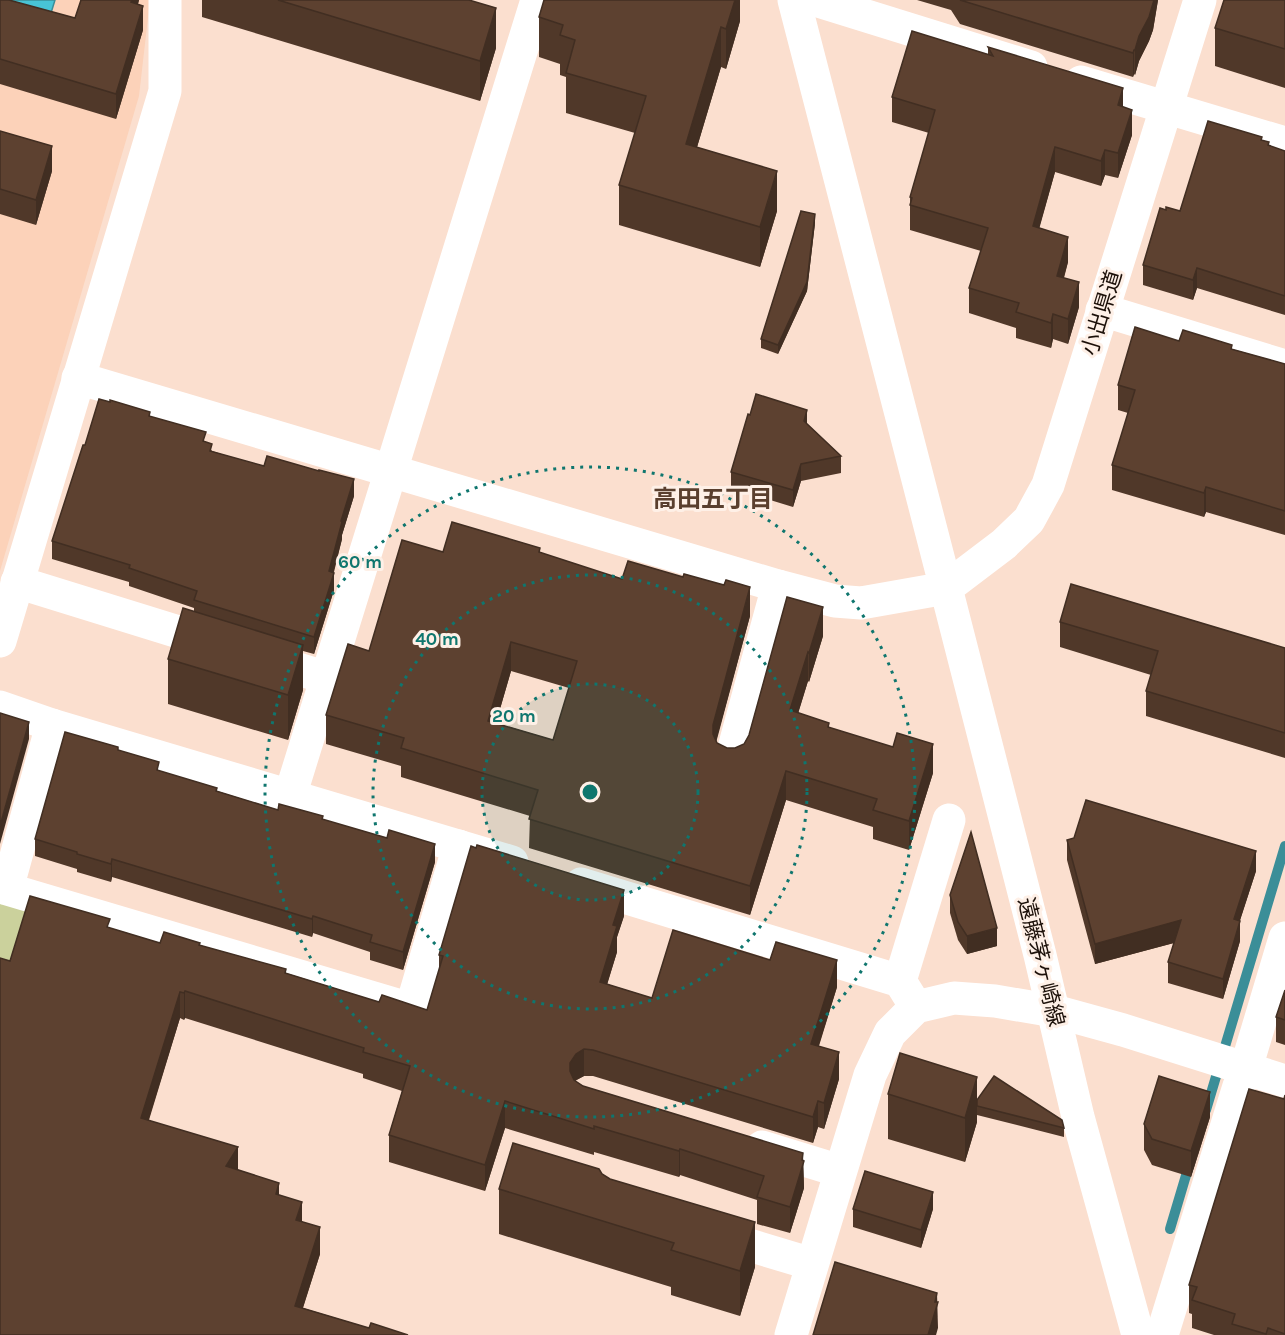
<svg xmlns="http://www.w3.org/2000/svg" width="1285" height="1335" font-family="Karla,'Noto Sans JP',sans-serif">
<rect width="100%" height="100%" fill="#fbdfcf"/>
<polygon fill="#fcd2b9" points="0,0 150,0 139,96 0,571"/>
<polygon fill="#cbd19c" points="0,897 31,906 9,977 0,974"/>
<polygon fill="#48c4d6" stroke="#3b8e98" stroke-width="1.5" points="7,0 55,0 51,13"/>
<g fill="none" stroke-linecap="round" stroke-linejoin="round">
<g stroke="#3b8e98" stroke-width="10">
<polyline points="1206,1110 1285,846"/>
<polyline points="1170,1229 1190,1162"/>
</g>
<g stroke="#fff" stroke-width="33">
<polyline points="815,0 1031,67"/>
<polyline points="1081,82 1285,143"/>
<polyline points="1102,310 1285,366"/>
<polyline points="78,378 778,586 835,601 861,603 946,588 794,0"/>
<polyline points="17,582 311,673"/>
<polyline points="0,641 165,91 165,0"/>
<polyline points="0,707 52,725 512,862"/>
<polyline points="52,725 7,889 411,1009 459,846"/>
<polyline points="731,759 778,586"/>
<polyline points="290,796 537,0"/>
<polyline points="581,884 900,981 916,1007"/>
<polyline points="900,981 949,820"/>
<polyline points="1246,1068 1285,938"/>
<polyline points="762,1147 840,1171"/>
<polyline points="712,1234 812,1264"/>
<polyline points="791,1335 870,1075 890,1033 916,1007 954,998 995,1001 1054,1011 1123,1030 1285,1081"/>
<polyline points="1162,1335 1239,1086"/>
</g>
<polyline stroke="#fff" stroke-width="33" points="1138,1335 1078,1117 1040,955 946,588 1004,544 1029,520 1048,485 1200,0"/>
</g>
<g fill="#503829" fill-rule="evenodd">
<polygon points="0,0 75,18 81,0 139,0 138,4 143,30 116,119 0,84"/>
<polygon points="202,0 469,0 496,48 480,101 202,17"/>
<polygon points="740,0 740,21 726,69 721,67 697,147 777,211 760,267 619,225 619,185 635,133 566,113 566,77 560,75 560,64 539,57 539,17"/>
<polygon points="917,0 1158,0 1153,30 1149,41 1139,61 1135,75 1134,74 1133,77 960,24 951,10"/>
<polygon points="1285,0 1285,88 1215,66 1215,28"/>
<polygon points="988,47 1123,107 1132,135 1118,178 1105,175 1101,186 1055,172 1039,228 1068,262 1064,278 1079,307 1068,344 1053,339 1051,348 1016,338 1016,328 969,313 969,288 981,251 910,230 910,197 929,133 892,122 892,97 988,54"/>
<polygon points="0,131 52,171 36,225 0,214"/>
<polygon points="1262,140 1269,146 1285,151 1285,315 1197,288 1193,300 1143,285 1143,265 1166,210 1180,211"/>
<polygon points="815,223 807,291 778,354 761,348 761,339"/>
<polygon points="1179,341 1232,349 1285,364 1285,535 1206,512 1204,517 1112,490 1112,465 1128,413 1118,410 1118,385"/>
<polygon points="150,416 206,442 212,451 354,496 342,535 342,539 334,572 334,590 314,654 303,651 303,690 288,740 168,704 168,659 194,612 194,608 129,586 129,582 52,559 52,541 85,445"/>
<polygon points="807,424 841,456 841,473 801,481 793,507 731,488 731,472"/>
<path d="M443,552L540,553L622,579L750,616L716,741L717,743L727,748H735L744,744L749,735L787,597L823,636L809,682L808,681L798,713L829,728L933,773L909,850L873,839V827L786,800L750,915L529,848L530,816L401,777V766L326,744V715L369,651ZM511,671L569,688L553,740L496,723Z"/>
<polygon points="1060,622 1285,648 1285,758 1146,716 1146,691 1151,675 1060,647"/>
<polygon points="118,750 159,771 217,791 278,810 323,820 435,862 403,970 370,960 370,952 313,933 312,937 112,877 111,882 77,872 77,869 35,856 35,839"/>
<polygon points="1067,840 1256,871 1240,920 1240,941 1223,999 1168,983 1168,962 1174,943 1095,964 1067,860"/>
<polygon points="950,895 997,946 967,954 958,940 950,913"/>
<polygon points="624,916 617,937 617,952 607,984 652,998 837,987 819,1046 839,1079 824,1129 818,1127 813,1143 593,1076 584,1076 575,1081 583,1086 803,1161 804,1188 790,1233 757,1224 757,1200 680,1175 679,1177 594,1152 594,1155 505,1128 485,1191 389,1162 389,1135 402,1091 363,1078 363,1074 185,1018 184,1020 180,1018 149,1120 279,1195 302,1221 320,1254 303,1308 369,1328 408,1335 0,1335 10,961 110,928 160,943 200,945 286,973 379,1002 427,1010 439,971 439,955"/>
<polygon points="1285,990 1285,1045 1276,1042 1276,1017"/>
<polygon points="888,1094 977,1100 1064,1128 1064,1137 977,1115 977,1122 965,1162 888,1139"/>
<polygon points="1285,1095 1285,1335 1214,1335 1192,1328 1192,1314 1189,1313 1189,1285 1284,1099"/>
<polygon points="1210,1117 1191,1177 1152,1165 1144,1150 1144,1124"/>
<polygon points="602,1174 755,1267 740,1316 671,1295 671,1287 499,1234 499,1189"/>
<polygon points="853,1209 933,1209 921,1248 853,1227"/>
</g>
<g fill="#412e22">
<polygon points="132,0 139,0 131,27 131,2"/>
<polygon points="735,0 740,0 740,21 726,69 726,29"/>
<polygon points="1154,0 1158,0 1153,30 1149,41 1139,61 1135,75 1135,50 1139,36"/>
<polygon points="143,6 143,30 116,119 116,94"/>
<polygon points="496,8 496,48 480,101 480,61"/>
<polygon points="721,27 721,67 686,184 686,144"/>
<polygon points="1134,50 1134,74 1133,77 1133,53"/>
<polygon points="1123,88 1123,113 1118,105"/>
<polygon points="1132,110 1132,135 1118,178 1118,153"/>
<polygon points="52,146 52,171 36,225 36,200"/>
<polygon points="1055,147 1055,172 1033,251 1033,226"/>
<polygon points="1105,150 1105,175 1101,186 1101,161"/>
<polygon points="777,171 777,211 760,267 760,227"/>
<polygon points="815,214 815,223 807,291 778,354 778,345"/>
<polygon points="1068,237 1068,262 1057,301 1057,276"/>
<polygon points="1197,268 1197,288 1193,300 1193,280"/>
<polygon points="1079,282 1079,307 1068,344 1068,319"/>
<polygon points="1053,314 1053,339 1051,348 1051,323"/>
<polygon points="807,410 807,426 804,421"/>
<polygon points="801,464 801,481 793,507 793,490"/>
<polygon points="354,479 354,496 342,535 342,539 329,589 329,571 341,521"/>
<polygon points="1206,487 1206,512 1204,517 1204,493"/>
<polygon points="334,573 334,590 314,654 314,637"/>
<polygon points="750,587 750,616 713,754 713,725"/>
<polygon points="823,607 823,636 809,682 809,653"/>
<polygon points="511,642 511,671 488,750 488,721"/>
<polygon points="303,645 303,690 288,740 288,695"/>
<polygon points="808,652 808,681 790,740 790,710"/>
<polygon points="29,722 29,739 0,844 0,826"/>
<polygon points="933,744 933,773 909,850 909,821"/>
<polygon points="786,771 786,800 750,915 750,886"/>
<polygon points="435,844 435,862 403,970 403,952"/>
<polygon points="1256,851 1256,871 1234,939 1234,919"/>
<polygon points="112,859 112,877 111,882 111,864"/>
<polygon points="624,890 624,916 617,937 617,952 600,1008 600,982 613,925"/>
<polygon points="313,916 313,933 312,937 312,919"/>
<polygon points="1181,920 1181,941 1095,964 1095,944"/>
<polygon points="1240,921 1240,941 1223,999 1223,979"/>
<polygon points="997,928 997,946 967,954 967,936"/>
<polygon points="837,960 837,987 811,1070 811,1044"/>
<polygon points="185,991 185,1018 184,1020 184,993"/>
<polygon points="180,992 180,1018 141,1144 141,1118"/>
<polygon points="584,1049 584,1076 576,1080 570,1089 570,1063 576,1054"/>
<polygon points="839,1052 839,1079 824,1129 824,1103"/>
<polygon points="977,1077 977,1122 965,1162 965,1118"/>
<polygon points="1210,1092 1210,1117 1191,1177 1191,1151"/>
<polygon points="505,1101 505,1128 485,1191 485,1165"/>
<polygon points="818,1101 818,1127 813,1143 813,1117"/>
<polygon points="238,1147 238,1174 226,1166"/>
<polygon points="680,1149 680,1175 679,1177 679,1151"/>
<polygon points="803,1153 804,1188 790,1233 790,1207"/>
<polygon points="279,1183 279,1209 276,1194"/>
<polygon points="933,1192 933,1209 921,1248 921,1230"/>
<polygon points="302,1202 302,1228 296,1220"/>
<polygon points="755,1222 755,1267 740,1316 740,1271"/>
<polygon points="320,1227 320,1254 295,1332 295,1306"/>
<polygon points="937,1293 938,1328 936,1335 928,1335"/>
</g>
<g fill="#5d4130" stroke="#412e22" stroke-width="1.5" fill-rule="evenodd">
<polygon points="0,0 9,0 75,18 81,0 132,0 131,2 143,6 116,94 0,59"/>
<polygon points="278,0 469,0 496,8 480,61"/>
<polygon points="544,0 735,0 726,29 721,27 686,144 777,171 760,227 619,185 646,96 566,73 575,40 560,35 563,25 539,17"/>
<polygon points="960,0 1154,0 1149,17 1139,36 1135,50 1134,50 1133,53"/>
<polygon points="1224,0 1285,0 1285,49 1215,28"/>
<polygon points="912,31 993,56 988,47 1123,88 1118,105 1132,110 1118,153 1105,150 1101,161 1055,147 1033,226 1068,237 1057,276 1079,282 1068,319 1053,314 1051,323 1016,312 1019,303 969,288 988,228 910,205 912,198 910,197 935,110 892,97"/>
<polygon points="1208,121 1262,137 1261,140 1269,142 1268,145 1285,151 1285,296 1197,268 1193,280 1143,265 1160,208 1166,210 1166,207 1180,211"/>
<polygon points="0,131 52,146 36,200 0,189"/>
<polygon points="801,211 815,214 807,282 778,345 761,339"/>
<polygon points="1135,327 1179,341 1183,330 1232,345 1231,349 1285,364 1285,511 1206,487 1204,493 1112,465 1135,390 1118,385"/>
<polygon points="756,394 807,410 804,421 841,456 801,464 793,490 731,472 748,414 750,415"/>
<polygon points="99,399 110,402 110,400 150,412 149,416 206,432 203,441 212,444 210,451 264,466 267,456 319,471 319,470 354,479 341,521 342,522 329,571 334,573 314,637 194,600 197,591 129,568 130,565 52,541 83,445 85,445"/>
<path d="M452,522L540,548L539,552L622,579L628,561L683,577L684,574L724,585L726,580L750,587L713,725V734L717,743L727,748H735L744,744L749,735L787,597L823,607L809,653L808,652L790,710L829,723L828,727L893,747L897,733L933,744L909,821L873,810L877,799L786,771L750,886L529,819L538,790L401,748L404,738L326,715L348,644L369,651L402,540L443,552ZM511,642L577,661L553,740L488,721Z"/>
<polygon points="1071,584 1285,648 1285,733 1146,691 1158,651 1060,622"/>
<polygon points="183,608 303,645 288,695 168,659"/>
<polygon points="0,713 29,722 0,826"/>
<polygon points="65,732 118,747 118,750 159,762 157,770 217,788 216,791 278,810 279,804 323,816 322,819 387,838 389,830 435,844 403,952 370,942 372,935 313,916 312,919 112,859 111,864 77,854 77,852 35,839"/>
<polygon points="1086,800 1256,851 1234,919 1240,921 1223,979 1168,962 1181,920 1095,944 1067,840 1074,838"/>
<polygon points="971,832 997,928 967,936 958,922 950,895"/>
<polygon points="477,845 624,890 613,925 617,926 600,982 652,998 673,930 770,960 776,942 837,960 811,1044 839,1052 824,1103 818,1101 813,1117 593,1050 584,1049 576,1054 570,1063 570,1071 574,1080 583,1086 803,1153 802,1160 804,1161 790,1207 757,1197 764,1176 680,1149 679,1151 594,1126 594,1129 505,1101 485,1165 389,1135 410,1066 363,1052 364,1048 185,991 184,993 180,992 141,1118 238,1147 226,1166 279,1183 276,1194 302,1202 296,1220 320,1227 295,1306 369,1328 371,1323 408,1335 0,1335 0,958 10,961 30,896 110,919 107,927 160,943 164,932 200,943 199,945 286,969 285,973 379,1002 382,995 427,1010 443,956 439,955 471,846 476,848"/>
<polygon points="1285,990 1285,1020 1276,1017"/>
<polygon points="900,1053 977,1077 965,1118 888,1094"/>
<polygon points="994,1076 1062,1120 1064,1128 977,1106 977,1100"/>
<polygon points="1159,1076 1210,1092 1191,1151 1152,1139 1144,1124"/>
<polygon points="1249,1089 1284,1099 1285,1095 1285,1334 1268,1328 1266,1334 1232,1324 1235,1314 1192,1300 1197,1287 1189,1285"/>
<polygon points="513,1143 599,1169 602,1174 610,1179 755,1222 740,1271 671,1250 674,1243 499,1189"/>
<polygon points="865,1171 933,1192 921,1230 853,1209"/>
<polygon points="835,1262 937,1293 935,1302 938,1302 928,1335 813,1335"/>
</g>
<circle cx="590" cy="792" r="108" fill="#0f766e" fill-opacity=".12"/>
<g fill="none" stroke="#0f766e" stroke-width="3" stroke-dasharray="3 6">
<circle cx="590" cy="792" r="108"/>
<circle cx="590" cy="792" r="217"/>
<circle cx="590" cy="792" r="325"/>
</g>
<g text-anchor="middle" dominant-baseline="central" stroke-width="6" stroke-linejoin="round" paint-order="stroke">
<g font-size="22" fill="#1c1009" stroke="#fef0e7">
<text transform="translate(1102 313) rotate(-73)">小出県道</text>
<text transform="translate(1041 962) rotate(76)">遠藤茅ヶ崎線</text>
</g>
<g font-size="24" font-weight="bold" fill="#5a3f2e" stroke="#fef0e7">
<text x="713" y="499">高田五丁目</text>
</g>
</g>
<circle cx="590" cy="792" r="9" fill="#0f766e" stroke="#fef0e7" stroke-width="3"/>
<g font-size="18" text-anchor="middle" font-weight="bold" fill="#0f766e" stroke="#fef0e7" stroke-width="6" stroke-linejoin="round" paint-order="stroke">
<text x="360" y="568">60 m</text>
<text x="437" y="645">40 m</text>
<text x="514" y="722">20 m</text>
</g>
</svg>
